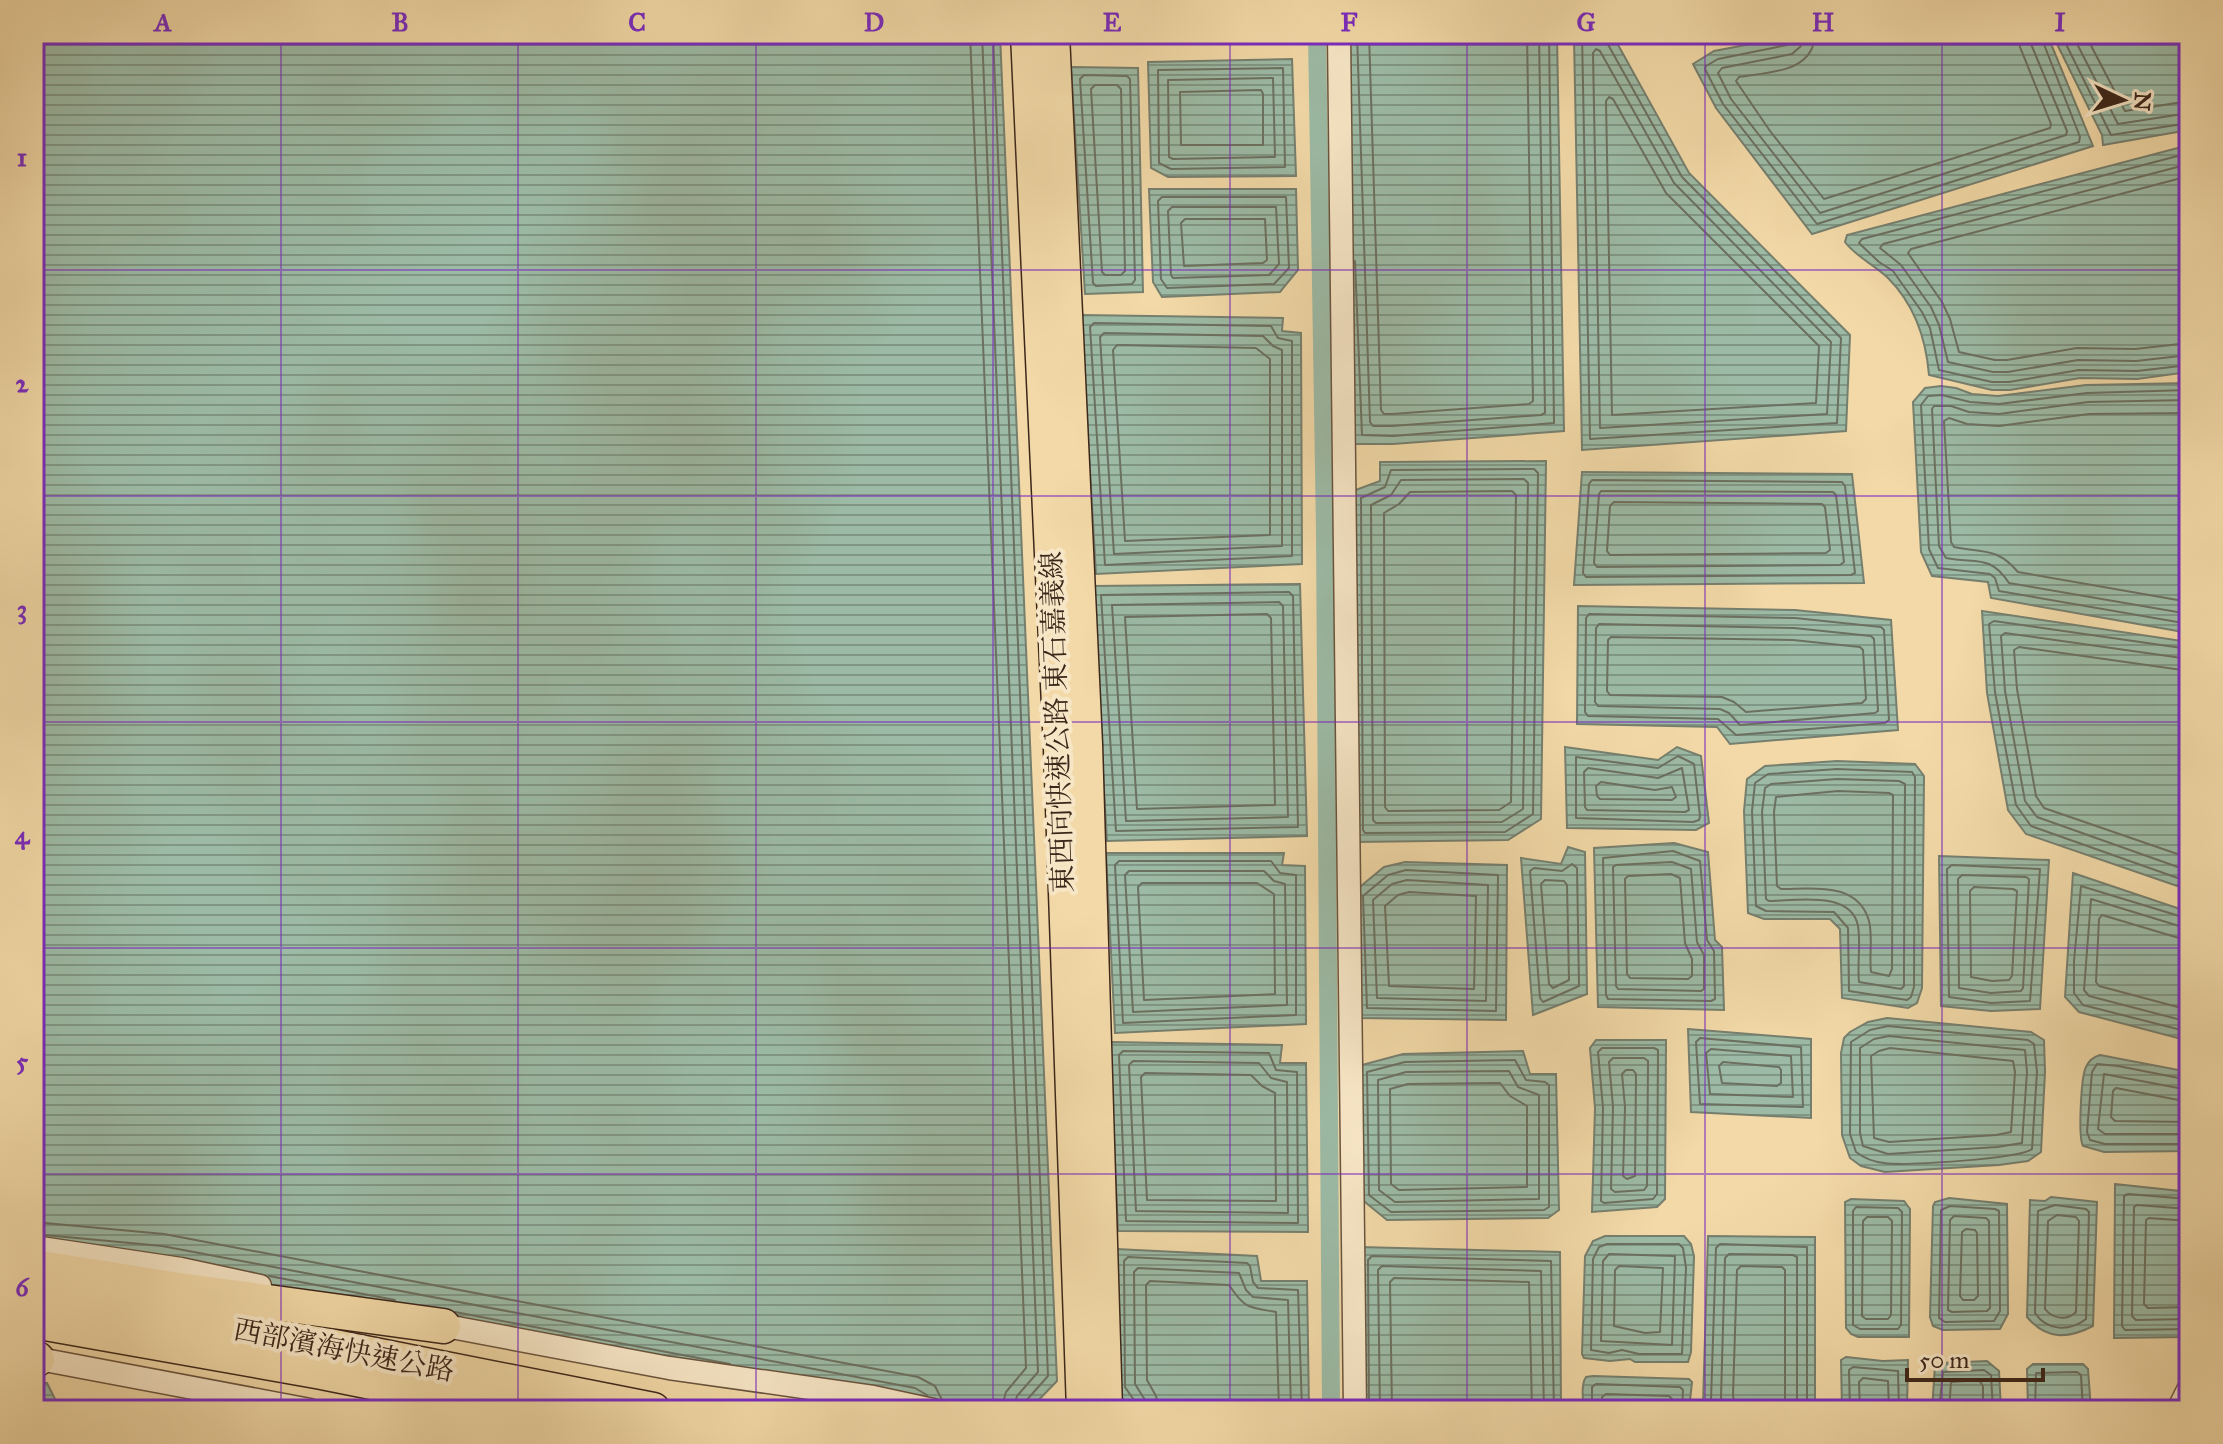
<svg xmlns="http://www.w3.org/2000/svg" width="2223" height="1444" font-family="'IM FELL Great Primer','Noto Serif TC',serif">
<defs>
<pattern id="water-rules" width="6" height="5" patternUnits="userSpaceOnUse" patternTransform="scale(2)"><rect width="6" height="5" fill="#9cbaa5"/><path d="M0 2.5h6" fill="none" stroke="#809786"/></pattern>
</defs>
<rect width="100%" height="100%" fill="#f2d9a7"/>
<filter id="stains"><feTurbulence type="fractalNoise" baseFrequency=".0025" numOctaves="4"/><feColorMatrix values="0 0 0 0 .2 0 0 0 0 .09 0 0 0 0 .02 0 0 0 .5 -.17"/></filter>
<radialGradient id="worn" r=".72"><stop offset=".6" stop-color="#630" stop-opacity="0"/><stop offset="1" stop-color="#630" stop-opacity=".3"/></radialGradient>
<g fill="url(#water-rules)" stroke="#767f6e" stroke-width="2">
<polygon points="34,34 1000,34 1057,1381 1029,1410 933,1410 159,1264 34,1252"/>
<polygon points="1074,34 1293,34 1293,42 1074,44"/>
<polygon points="1339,34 1557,34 1564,431 1393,444 1352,444"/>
<polygon points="1580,34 1612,34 1689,173 1850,335 1846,431 1582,450 1574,37"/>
<polygon points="1804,34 2047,34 2093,146 1812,234 1716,108 1693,64 1714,51"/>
<polygon points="2052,34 2189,34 2189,130 2103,145 2102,135"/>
<polygon points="1292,59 1296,176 1168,177 1151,168 1148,62"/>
<polygon points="1071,67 1138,68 1143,292 1085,294"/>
<path d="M2189,145V372L2137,379L2080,378L2010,390H1992L1929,375C1926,338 1915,305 1888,278C1875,265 1856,257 1845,242L1847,235Z"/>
<polygon points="1149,189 1296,189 1298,270 1280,292 1162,297 1153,282"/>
<polygon points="1081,315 1283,318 1282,331 1301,333 1302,564 1096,574"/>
<polygon points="2189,383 2189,633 1991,598 1988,582 1932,576 1921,552 1913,402 1925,388 1941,386 1956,388 1972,394 1998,396 2086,385"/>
<polygon points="1546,461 1541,819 1508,840 1355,842 1353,491 1380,481 1380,462"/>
<polygon points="1582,472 1852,474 1864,583 1574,585"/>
<polygon points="1300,584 1307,836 1107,841 1092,586"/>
<polygon points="1578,606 1795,610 1891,620 1898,730 1730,744 1717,727 1577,724"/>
<polygon points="1982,611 2189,642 2189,890 2026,834 2008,810 1987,693"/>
<polygon points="1565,747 1658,760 1677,747 1701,756 1709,823 1696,830 1567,828"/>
<polygon points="1837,761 1915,764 1924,776 1922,988 1917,1003 1908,1008 1842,998 1840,929 1830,919 1764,919 1748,913 1744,811 1747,779 1765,766"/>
<polygon points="1674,843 1708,852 1715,940 1722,947 1724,1010 1598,1007 1594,848"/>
<polygon points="1568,847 1585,852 1587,994 1533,1015 1521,858 1561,864"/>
<polygon points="1106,853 1284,853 1282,865 1305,866 1306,1024 1115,1033"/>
<polygon points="1939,856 2049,860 2040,1009 1991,1011 1941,1006"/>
<polygon points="1405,862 1507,865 1506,1020 1359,1018 1355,891 1384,867"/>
<polygon points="2073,873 2189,912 2189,1041 2079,1012 2065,997"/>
<polygon points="1887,1018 2031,1032 2044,1040 2045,1072 2041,1152 2028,1161 1999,1165 1885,1172 1861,1166 1850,1158 1842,1135 1841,1053 1844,1038 1850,1032 1868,1022"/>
<polygon points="1688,1029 1811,1039 1811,1118 1691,1112"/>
<polygon points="1596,1040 1666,1040 1665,1199 1657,1207 1592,1212 1595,1108 1590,1048"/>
<polygon points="1110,1042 1282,1045 1280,1063 1306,1063 1308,1232 1118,1231"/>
<polygon points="1523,1051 1530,1074 1556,1074 1559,1210 1548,1218 1387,1220 1360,1198 1358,1066 1403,1054"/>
<path d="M2100,1055L2189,1072V1151L2104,1152L2083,1146C2078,1137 2081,1077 2086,1067C2089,1060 2093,1057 2100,1055Z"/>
<polygon points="2115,1184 2189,1192 2189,1331 2187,1337 2114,1338"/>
<path d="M2051,1197L2097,1202L2093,1326C2068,1339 2046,1340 2027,1317L2030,1200L2045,1201Z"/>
<polygon points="1949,1198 2007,1204 2008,1314 2000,1329 1943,1330 1933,1326 1930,1317 1933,1206 1935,1202"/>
<polygon points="1851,1199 1904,1201 1910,1209 1909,1337 1858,1337 1851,1334 1846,1328 1845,1202"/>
<polygon points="1605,1236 1684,1236 1691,1244 1694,1256 1691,1352 1688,1362 1635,1362 1630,1359 1610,1361 1584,1358 1582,1354 1585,1256 1593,1241"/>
<polygon points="1708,1236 1815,1237 1815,1410 1708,1410 1703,1404"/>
<polygon points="1360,1247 1560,1252 1561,1410 1362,1410"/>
<polygon points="1116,1249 1257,1256 1261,1281 1307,1281 1309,1410 1131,1410 1117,1391"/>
<polygon points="1846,1357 1883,1361 1908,1360 1907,1410 1842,1410 1841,1360"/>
<polygon points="1987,1361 1999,1371 2001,1410 1932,1410 1935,1366 1941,1363"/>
<polygon points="2033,1364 2083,1364 2088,1369 2091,1410 2028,1410 2027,1369"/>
<path d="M1593,1376L1689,1379L1692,1382L1689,1410H1586C1582,1402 1581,1384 1586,1377Z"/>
<polygon points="34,1382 47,1383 58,1405 55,1410 34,1410"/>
</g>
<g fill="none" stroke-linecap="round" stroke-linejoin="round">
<g stroke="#6c7060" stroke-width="2">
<polyline points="970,34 1026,1368 1006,1392 1001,1410"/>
<polyline points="982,34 1038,1372 1017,1396 1013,1410"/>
<polyline points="993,34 1048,1376 1025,1402 1023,1410"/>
<polyline points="1082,34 1284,34"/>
<polyline points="1357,34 1370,422 1373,426 1392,426 1541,415 1545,413 1539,34"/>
<polyline points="1369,34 1381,410 1384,414 1392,414 1529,404 1533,401 1527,34"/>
<polyline points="1582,34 1590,439 1837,423 1841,338 1682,177 1606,41 1605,34"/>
<polyline points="1793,34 1792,41 1787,45 1718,59 1706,66 1705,69 1723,104 1817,224 2079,142 2080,137 2040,34"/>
<polyline points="1803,34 1801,46 1792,54 1722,68 1718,73 1731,99 1820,213 2066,135 2067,131 2031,44 2030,34"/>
<path d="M1815,34C1814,73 1768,72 1739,77L1736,81L1770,131L1824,199L2050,128L2051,124L2020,47L2018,34"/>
<polyline points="2061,34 2111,135 2189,123"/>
<polyline points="2072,34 2118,124 2189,113"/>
<polyline points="2085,34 2125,111 2189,101"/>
<polygon points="1596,49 1600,51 1674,183 1831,342 1827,414 1600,428 1593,53"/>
<polygon points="1283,68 1285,167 1171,169 1159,163 1158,70"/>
<polygon points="1084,75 1127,76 1130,79 1135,280 1132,284 1096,286 1093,283 1080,79"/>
<polygon points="1273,78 1275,157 1173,159 1169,157 1168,80"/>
<polygon points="1095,85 1117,85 1121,89 1125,271 1121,275 1105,275 1102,272 1091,89"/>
<polygon points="1261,90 1263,94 1263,145 1181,145 1180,92"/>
<polygon points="1609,97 1613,99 1666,193 1819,346 1816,403 1612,415 1606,101"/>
<polyline points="2189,153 1862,239 1859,243 1879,262 1893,271 1922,312 1930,328 1939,370 1992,382 2009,382 2079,370 2137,371 2189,365"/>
<polyline points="2189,164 1883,244 1880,248 1901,265 1931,307 1939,325 1948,362 1993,372 2008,372 2078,360 2136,361 2189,355"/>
<polyline points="2189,176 1911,249 1908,253 1942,302 1950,319 1959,352 1995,360 2007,360 2077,348 2135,349 2189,343"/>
<polygon points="1162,197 1286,197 1289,268 1274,284 1167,288 1161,279 1158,201"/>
<polygon points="1172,207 1276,207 1279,264 1269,275 1173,278 1171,275 1168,211"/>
<polygon points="1185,219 1265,219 1267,260 1263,263 1184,266 1181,223"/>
<polyline points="1355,261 1362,435 1393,436 1554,423 1549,34"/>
<polygon points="1094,323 1271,326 1278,338 1292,341 1292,556 1105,565 1090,327"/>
<polygon points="1104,333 1263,336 1273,346 1282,350 1282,546 1114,554 1100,337"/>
<polygon points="1117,345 1256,348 1270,359 1270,535 1125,541 1113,350"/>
<polyline points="2189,390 2087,393 1999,404 1970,402 1942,395 1928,396 1921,405 1929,549 1938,568 1990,574 1995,578 1999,591 2189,624"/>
<path d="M2189,400L2088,402L1999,414L1969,412L1951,406H1934L1932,409L1939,546L1946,558C1976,564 1990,554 2009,583L2189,614"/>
<path d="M2189,413L2089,414L1999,426L1967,424L1949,418L1944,421L1951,542L1954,547C1983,553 1997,547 2018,572L2189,602"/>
<polygon points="1534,469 1538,473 1533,814 1505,832 1365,833 1363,830 1361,498 1385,487 1391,470"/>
<polygon points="1524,479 1528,483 1523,809 1502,822 1376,823 1373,820 1371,505 1391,495 1401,480"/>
<polygon points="1592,480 1842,482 1845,486 1855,573 1851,575 1586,577 1583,573 1589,484"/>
<polygon points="1512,491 1516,495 1511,802 1499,810 1388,811 1385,807 1384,513 1399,504 1410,492"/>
<polygon points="1601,491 1833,492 1836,495 1844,562 1840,565 1597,567 1594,563 1599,494"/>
<polygon points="1614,502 1822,504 1825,507 1830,550 1826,553 1610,555 1607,551 1610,506"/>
<polygon points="1289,592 1293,596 1298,827 1116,831 1101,595"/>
<polygon points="1279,602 1283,606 1288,817 1126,821 1112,605"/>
<polygon points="1267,614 1271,618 1275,805 1137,809 1125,617"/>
<polygon points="1589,614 1795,618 1881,627 1884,630 1889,720 1885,723 1736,735 1718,719 1588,716 1585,712 1586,618"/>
<polygon points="1599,624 1794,628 1871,636 1874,639 1878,711 1875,713 1740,725 1729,713 1720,709 1598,706 1595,702 1596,628"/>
<polygon points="1611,637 1793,640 1860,647 1863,650 1866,699 1862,703 1746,712 1734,702 1722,697 1610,695 1607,691 1608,640"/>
<polyline points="2189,649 1994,621 1989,624 1995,692 2016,805 2031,826 2189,882"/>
<polyline points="2189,659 2005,633 2001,636 2005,691 2025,801 2037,817 2189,871"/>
<polyline points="2189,671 2019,647 2014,650 2017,689 2036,796 2044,808 2189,858"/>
<polygon points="1678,756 1694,764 1700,816 1699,820 1693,822 1576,818 1576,757 1658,768"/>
<polygon points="1588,768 1658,778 1682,768 1689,810 1685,812 1587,810 1585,807 1584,772"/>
<polygon points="1837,769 1912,772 1915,777 1914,987 1911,997 1907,1000 1849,991 1848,928 1834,912 1766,911 1756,906 1752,811 1755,783 1768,774"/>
<path d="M1837,779L1899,781L1905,784L1904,969V986L1901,989L1859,982C1857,964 1861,944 1858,926C1851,890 1795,901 1769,901L1766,899L1762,812L1765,788L1771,784Z"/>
<polygon points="1601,782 1655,790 1672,787 1676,797 1672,800 1600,799 1597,796 1596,786"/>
<path d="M1838,791L1889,793L1893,795L1892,969L1889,976L1871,972C1869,956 1873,937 1869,921C1858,881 1811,889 1781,889L1777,886L1774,812L1776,797Z"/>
<polygon points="1673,851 1700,861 1707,940 1714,951 1715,999 1711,1001 1608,999 1606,995 1603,858"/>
<polygon points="1119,861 1271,861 1280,873 1296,875 1296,1015 1123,1023 1115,865"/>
<polygon points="1672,862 1691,869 1697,942 1704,955 1704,989 1701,991 1618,989 1616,986 1613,867 1616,865"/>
<polygon points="1572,864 1577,868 1579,986 1543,1002 1540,998 1530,871 1534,868 1562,871"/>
<polygon points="1952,865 2040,869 2030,1001 1991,1003 1949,997 1947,869"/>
<polygon points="1406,870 1498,875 1496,1011 1367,1008 1363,896 1388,875"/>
<polygon points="1129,871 1264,871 1274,881 1285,884 1287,1005 1133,1012 1125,875"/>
<polygon points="1671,874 1680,878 1685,943 1692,959 1692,976 1688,979 1630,978 1627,974 1625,879 1628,876"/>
<polygon points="1962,875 2026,877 2029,879 2023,988 2021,991 1991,993 1959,988 1958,879"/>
<polygon points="1407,880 1488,885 1486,1001 1377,998 1373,900 1392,884"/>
<polygon points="1545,880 1564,881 1567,885 1569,980 1553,988 1549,984 1541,884"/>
<polygon points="1142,883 1257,883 1274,894 1275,994 1144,1000 1138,887"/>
<polygon points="1974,887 2013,889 2017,891 2012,976 2009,980 1992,981 1971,977 1970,891"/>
<polygon points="1409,892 1476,896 1474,989 1389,986 1385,906 1398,895"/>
<polyline points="2189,919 2081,886 2074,961 2074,993 2083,1005 2189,1032"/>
<polyline points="2189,929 2091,899 2084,990 2089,996 2189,1022"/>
<polyline points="2189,941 2102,915 2099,919 2096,982 2099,986 2189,1010"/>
<path d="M1888,1026L2028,1040L2034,1044L2037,1072L2032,1149C2019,1159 1904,1166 1884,1163C1874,1162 1864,1158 1856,1152L1850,1134L1851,1042L1870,1030Z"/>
<polygon points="1889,1036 2025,1050 2027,1072 2022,1143 1997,1147 1888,1154 1863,1146 1860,1133 1860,1048 1874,1039"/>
<polygon points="1700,1038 1801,1047 1803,1107 1700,1104 1696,1042"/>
<polygon points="1602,1048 1654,1048 1658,1050 1657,1194 1653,1199 1604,1203 1601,1201 1603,1108 1598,1052"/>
<polygon points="1890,1048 2013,1061 2015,1072 2011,1132 1996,1135 1889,1142 1874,1138 1871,1056 1879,1051"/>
<polygon points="1711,1049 1791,1056 1793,1097 1710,1094 1706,1053"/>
<polygon points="1123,1051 1269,1053 1276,1070 1297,1072 1298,1223 1126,1221 1119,1055"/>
<polygon points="1613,1058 1644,1058 1648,1061 1647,1186 1644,1190 1615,1192 1611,1189 1613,1107 1609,1062"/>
<polygon points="1515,1060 1526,1080 1545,1082 1549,1085 1549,1207 1544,1210 1391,1212 1369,1195 1367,1072 1405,1062"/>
<polygon points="1133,1061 1259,1063 1271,1078 1287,1082 1288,1213 1136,1211 1129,1065"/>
<polygon points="1723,1062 1779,1067 1781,1070 1781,1083 1777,1086 1722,1083 1719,1066"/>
<polygon points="1626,1070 1633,1070 1636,1074 1635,1176 1627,1179 1623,1176 1625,1107 1622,1074"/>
<polygon points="1509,1071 1518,1087 1539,1095 1539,1199 1395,1202 1379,1190 1378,1080 1406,1072"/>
<polygon points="1145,1073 1251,1075 1262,1086 1275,1093 1276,1201 1147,1200 1141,1077"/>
<polyline points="2189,1080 2118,1066 2097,1064 2092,1072 2087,1132 2090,1140 2105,1144 2189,1144"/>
<polygon points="1500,1083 1510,1096 1527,1106 1527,1187 1399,1190 1391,1184 1390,1089 1408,1084"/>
<polyline points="2189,1090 2104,1074 2098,1129 2105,1134 2189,1134"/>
<polyline points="2189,1102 2116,1088 2113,1091 2111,1117 2115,1121 2189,1122"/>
<polyline points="2189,1199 2128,1194 2124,1196 2122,1326 2125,1330 2189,1329"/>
<path d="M2055,1205L2086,1209L2089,1212L2086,1319C2069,1332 2047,1331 2035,1313L2038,1211Z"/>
<polygon points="1950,1206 1995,1209 1999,1211 2000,1311 1994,1321 1945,1322 1939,1318 1941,1210"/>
<polygon points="1856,1207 1898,1208 1902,1212 1901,1325 1898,1329 1860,1329 1853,1325 1853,1211"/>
<polyline points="2189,1209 2137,1205 2134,1207 2132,1316 2136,1320 2189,1319"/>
<path d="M2057,1215L2076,1217L2079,1221L2076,1312C2067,1321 2053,1319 2045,1309L2048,1221Z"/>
<polygon points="1954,1216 1986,1218 1989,1221 1990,1308 1987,1311 1952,1312 1948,1310 1950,1220"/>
<polygon points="1867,1217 1888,1217 1892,1221 1891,1315 1888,1319 1866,1319 1862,1316 1863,1221"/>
<polyline points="2189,1221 2149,1218 2146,1220 2144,1304 2148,1308 2189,1307"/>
<polyline points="34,1222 164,1234 918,1377 935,1386 943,1402"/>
<polygon points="1966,1229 1975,1230 1977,1233 1978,1296 1974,1300 1963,1300 1960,1296 1962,1232"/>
<polyline points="34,1234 162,1246 915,1388 927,1395"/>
<polygon points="1607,1244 1679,1244 1683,1248 1686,1268 1682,1354 1639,1354 1622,1350 1609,1353 1591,1350 1593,1259 1599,1247"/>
<polygon points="1609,1254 1675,1256 1672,1345 1601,1341 1603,1261"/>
<polygon points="1619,1266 1663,1268 1660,1332 1645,1333 1614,1326 1615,1270"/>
<polyline points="269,1276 395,1300"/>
<polyline points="455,1312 730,1364"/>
<polyline points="1137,1410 1136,1403 1125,1387 1124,1261 1128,1257 1247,1263 1250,1266 1253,1282 1258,1288 1298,1290 1302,1410"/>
<polyline points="1147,1410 1145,1400 1135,1384 1134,1272 1138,1268 1239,1273 1246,1290 1253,1297 1288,1300 1291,1410"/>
<path d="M1159,1410L1156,1396L1147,1380L1146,1285L1150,1281L1229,1285C1245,1309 1248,1307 1276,1312L1279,1410"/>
<polyline points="1369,1410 1368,1260 1372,1256 1551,1261 1554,1410"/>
<polyline points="1380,1410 1378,1270 1382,1266 1541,1271 1544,1410"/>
<polyline points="1392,1410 1390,1282 1394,1278 1529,1282 1532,1410"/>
<polyline points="1592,1410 1592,1387 1596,1384 1680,1387 1683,1390 1682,1410"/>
<polyline points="1602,1410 1602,1397 1606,1394 1669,1396 1672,1399 1671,1410"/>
<polyline points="1713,1410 1711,1400 1716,1248 1720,1244 1807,1247 1807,1410"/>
<polyline points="1723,1410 1721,1397 1725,1258 1729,1254 1793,1255 1797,1257 1797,1410"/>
<polyline points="1735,1410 1733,1395 1737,1270 1741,1266 1782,1267 1785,1270 1785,1410"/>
<polyline points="1850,1410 1849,1370 1853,1367 1898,1371 1899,1410"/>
<polyline points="1860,1410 1859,1382 1863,1378 1888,1381 1889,1410"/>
<polyline points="1939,1410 1943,1372 1984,1370 1991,1375 1993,1410"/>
<polyline points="1949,1410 1951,1382 1979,1380 1983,1386 1983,1410"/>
<polyline points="2035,1410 2036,1373 2077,1372 2081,1375 2083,1410"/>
</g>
<polyline stroke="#9cbaa5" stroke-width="18" points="1317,34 1325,531 1331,1410"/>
<defs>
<g id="minor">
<polyline points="1339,34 1355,1410"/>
<polyline points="34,1247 181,1269 260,1286"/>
<polyline points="430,1323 669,1368 873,1397 933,1410"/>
<polyline points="34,1358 310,1410"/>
<polyline points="2178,1410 2189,1388"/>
</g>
<g id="major">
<polyline points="1026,34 1059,749 1082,1410"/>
<polyline points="1054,34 1087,744 1107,1410"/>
</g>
<g id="highway">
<polyline points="34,1267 172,1289 443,1326"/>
<polyline points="34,1296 329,1346 653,1410"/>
<polyline points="34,1321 322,1372 512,1410"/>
<polyline points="34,1358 37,1359"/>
</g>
</defs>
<use href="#minor" stroke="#6a543e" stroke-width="25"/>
<use href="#major" stroke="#3d271b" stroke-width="33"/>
<use href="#highway" stroke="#3d271b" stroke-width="37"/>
<use href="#minor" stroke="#f7e6c6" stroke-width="22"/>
<use href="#major" stroke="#f2d9a7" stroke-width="30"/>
<use href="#highway" stroke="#f2d9a7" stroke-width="34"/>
</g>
<path fill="none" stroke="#7b2cbf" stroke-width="2" stroke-opacity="0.55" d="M281,34V1410M518,34V1410M756,34V1410M993,34V1410M1230,34V1410M1467,34V1410M1705,34V1410M1942,34V1410M34,270H2189M34,496H2189M34,722H2189M34,948H2189M34,1174H2189"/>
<g text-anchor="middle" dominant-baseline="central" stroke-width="8" stroke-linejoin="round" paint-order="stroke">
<g font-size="28" fill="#3d271b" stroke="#f7e6c6">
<text transform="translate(1057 722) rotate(-92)">東西向快速公路 東石嘉義線</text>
<text transform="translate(344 1350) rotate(11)">西部濱海快速公路</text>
</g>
</g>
<rect width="2223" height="1444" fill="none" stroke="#f2d9a7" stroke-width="88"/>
<g transform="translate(2123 100) rotate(94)" stroke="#f7e6c6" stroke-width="6" paint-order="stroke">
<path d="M0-6L14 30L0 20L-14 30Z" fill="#3d271b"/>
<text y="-12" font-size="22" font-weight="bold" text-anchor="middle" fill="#3d271b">N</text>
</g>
<path d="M1907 1368v12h136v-12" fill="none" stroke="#3d271b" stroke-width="4"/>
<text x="1919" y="1368" font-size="24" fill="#3d271b" stroke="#f7e6c6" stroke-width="6" paint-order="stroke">50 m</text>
<rect x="44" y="44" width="2135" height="1356" fill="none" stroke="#7b2cbf" stroke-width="3"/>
<g font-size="26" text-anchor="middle" font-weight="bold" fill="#7b2cbf">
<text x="163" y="31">A</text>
<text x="400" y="31">B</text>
<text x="637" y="31">C</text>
<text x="874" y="31">D</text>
<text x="1112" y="31">E</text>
<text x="1349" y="31">F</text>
<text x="1586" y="31">G</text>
<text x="1823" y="31">H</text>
<text x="2060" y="31">I</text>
<text x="22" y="166">1</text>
<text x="22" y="392">2</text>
<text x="22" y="618">3</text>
<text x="22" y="844">4</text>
<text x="22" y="1070">5</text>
<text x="22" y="1296">6</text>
</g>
<rect width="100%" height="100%" filter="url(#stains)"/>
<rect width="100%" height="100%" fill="url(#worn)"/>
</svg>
